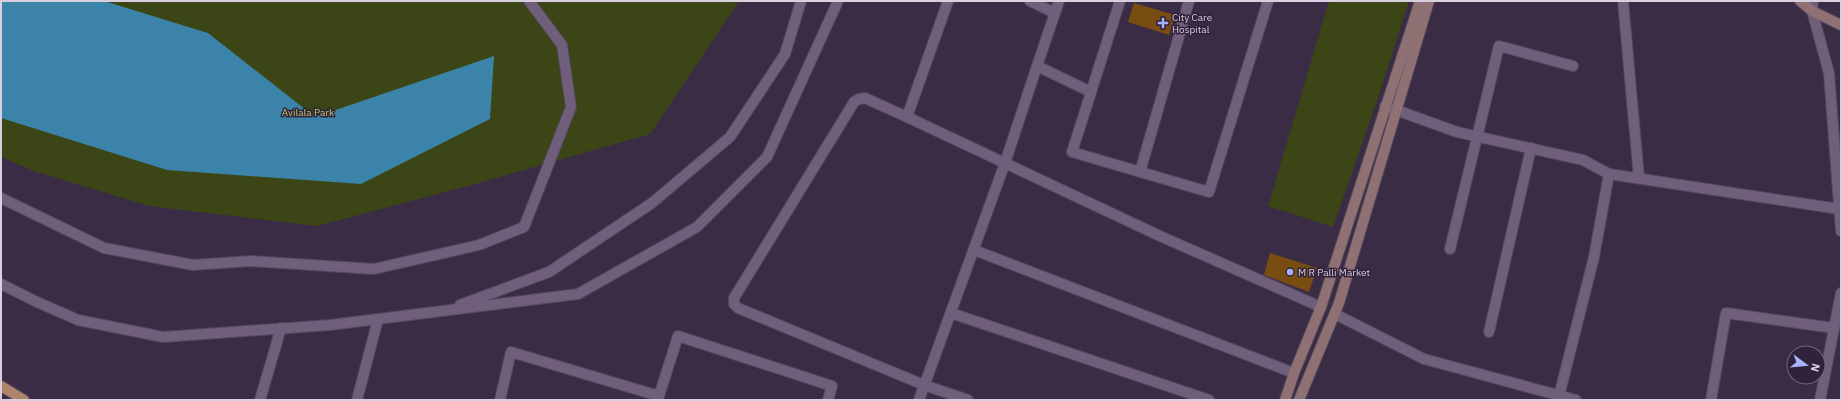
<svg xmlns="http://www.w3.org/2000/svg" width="1842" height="401" font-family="'IBM Plex Sans',sans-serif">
<rect width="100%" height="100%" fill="#3b2c45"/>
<g fill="#3c4516">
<polygon points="1,1 739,1 650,134 475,184 317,226 149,206 34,171 1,157"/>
<polygon points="1329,1 1409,1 1378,98 1333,227 1268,206"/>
</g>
<polygon fill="#3b83a8" points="1,1 104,1 208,33 315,117 494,56 490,119 361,184 167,170 1,118"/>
<g fill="#784d12">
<polygon points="1134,3 1175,15 1169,35 1128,22"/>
<polygon points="1270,253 1317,268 1309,292 1264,275"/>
</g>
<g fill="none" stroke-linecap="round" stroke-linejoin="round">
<defs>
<g id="street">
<polyline points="948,1 907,117 1160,236 1321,307"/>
<polyline points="1030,1 1055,13"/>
<polyline points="1059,1 1037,66 1091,92"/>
<polyline points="1120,1 1072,152 1209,192 1268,1"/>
<polyline points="1623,1 1639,178"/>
<polyline points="1813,1 1812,11 1829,73 1841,231"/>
<polyline points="1385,106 1457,132 1583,160 1609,174"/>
<polyline points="907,117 865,98 859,99 854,102 734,298 734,304 738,308 924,385 968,400"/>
<polyline points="1140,172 1189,1"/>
<polyline points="1,198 104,248 193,265 251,261 374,269 479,245 524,227 571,107 562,45 529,1"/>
<polyline points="1450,249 1499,46 1573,66"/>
<polyline points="974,250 1294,373"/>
<polyline points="1,284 37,302 78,320 163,337 330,325 578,294 697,227 767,157 838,1"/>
<polyline points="460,305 549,272 652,203 730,137 785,54 801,1"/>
<polyline points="951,313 1209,400"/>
<polyline points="1335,314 1424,359 1576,400"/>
<polyline points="1489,332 1531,148"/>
<polyline points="1559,396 1594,257 1609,174 1839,209"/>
<polyline points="260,400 281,328"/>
<polyline points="357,400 378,319"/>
<polyline points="500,400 511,352 659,396 678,336 832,386 828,400"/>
<polyline points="919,400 1005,163 1037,66"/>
<polyline points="1711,400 1726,313 1834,328"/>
<polyline points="1820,400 1841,293"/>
</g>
<g id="secondary">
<polyline points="1800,1 1812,11 1841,25"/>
<polyline points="1285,400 1294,373 1321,307 1420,1"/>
<polyline points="1299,400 1339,303 1429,1"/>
</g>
<polyline id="primary" points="1,386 24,400"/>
</defs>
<use href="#street" stroke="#55485d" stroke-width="12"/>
<use href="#secondary" stroke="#55485d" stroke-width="12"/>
<use href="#primary" stroke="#55485d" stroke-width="12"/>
<use href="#street" stroke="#6f5f7b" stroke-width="10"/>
<use href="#secondary" stroke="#8f7173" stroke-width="10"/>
<use href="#primary" stroke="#af846a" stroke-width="10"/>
</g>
<g fill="#a7b1fc" stroke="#31223b" stroke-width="1.5">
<path d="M1161 17h4v4h4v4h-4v4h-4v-4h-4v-4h4z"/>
<circle cx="1290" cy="272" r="4"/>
</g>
<g text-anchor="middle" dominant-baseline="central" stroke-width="3" stroke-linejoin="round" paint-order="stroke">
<g font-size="10" fill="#d8cfdf" stroke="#31223b" text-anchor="start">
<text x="1172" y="17">City Care<tspan x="1172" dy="12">Hospital</tspan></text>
<text x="1298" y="272">M R Palli Market</text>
</g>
<g font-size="10" fill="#b9cd70" stroke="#31223b">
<text x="308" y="112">Avilala Park</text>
</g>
</g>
<rect width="1842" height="401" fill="none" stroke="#d8cfdf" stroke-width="4"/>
<g transform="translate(1806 365) rotate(106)"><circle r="19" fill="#31223b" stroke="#74677d"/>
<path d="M0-3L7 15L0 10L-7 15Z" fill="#a7b1fc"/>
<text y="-6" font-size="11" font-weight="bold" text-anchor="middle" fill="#d8cfdf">N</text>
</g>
</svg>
